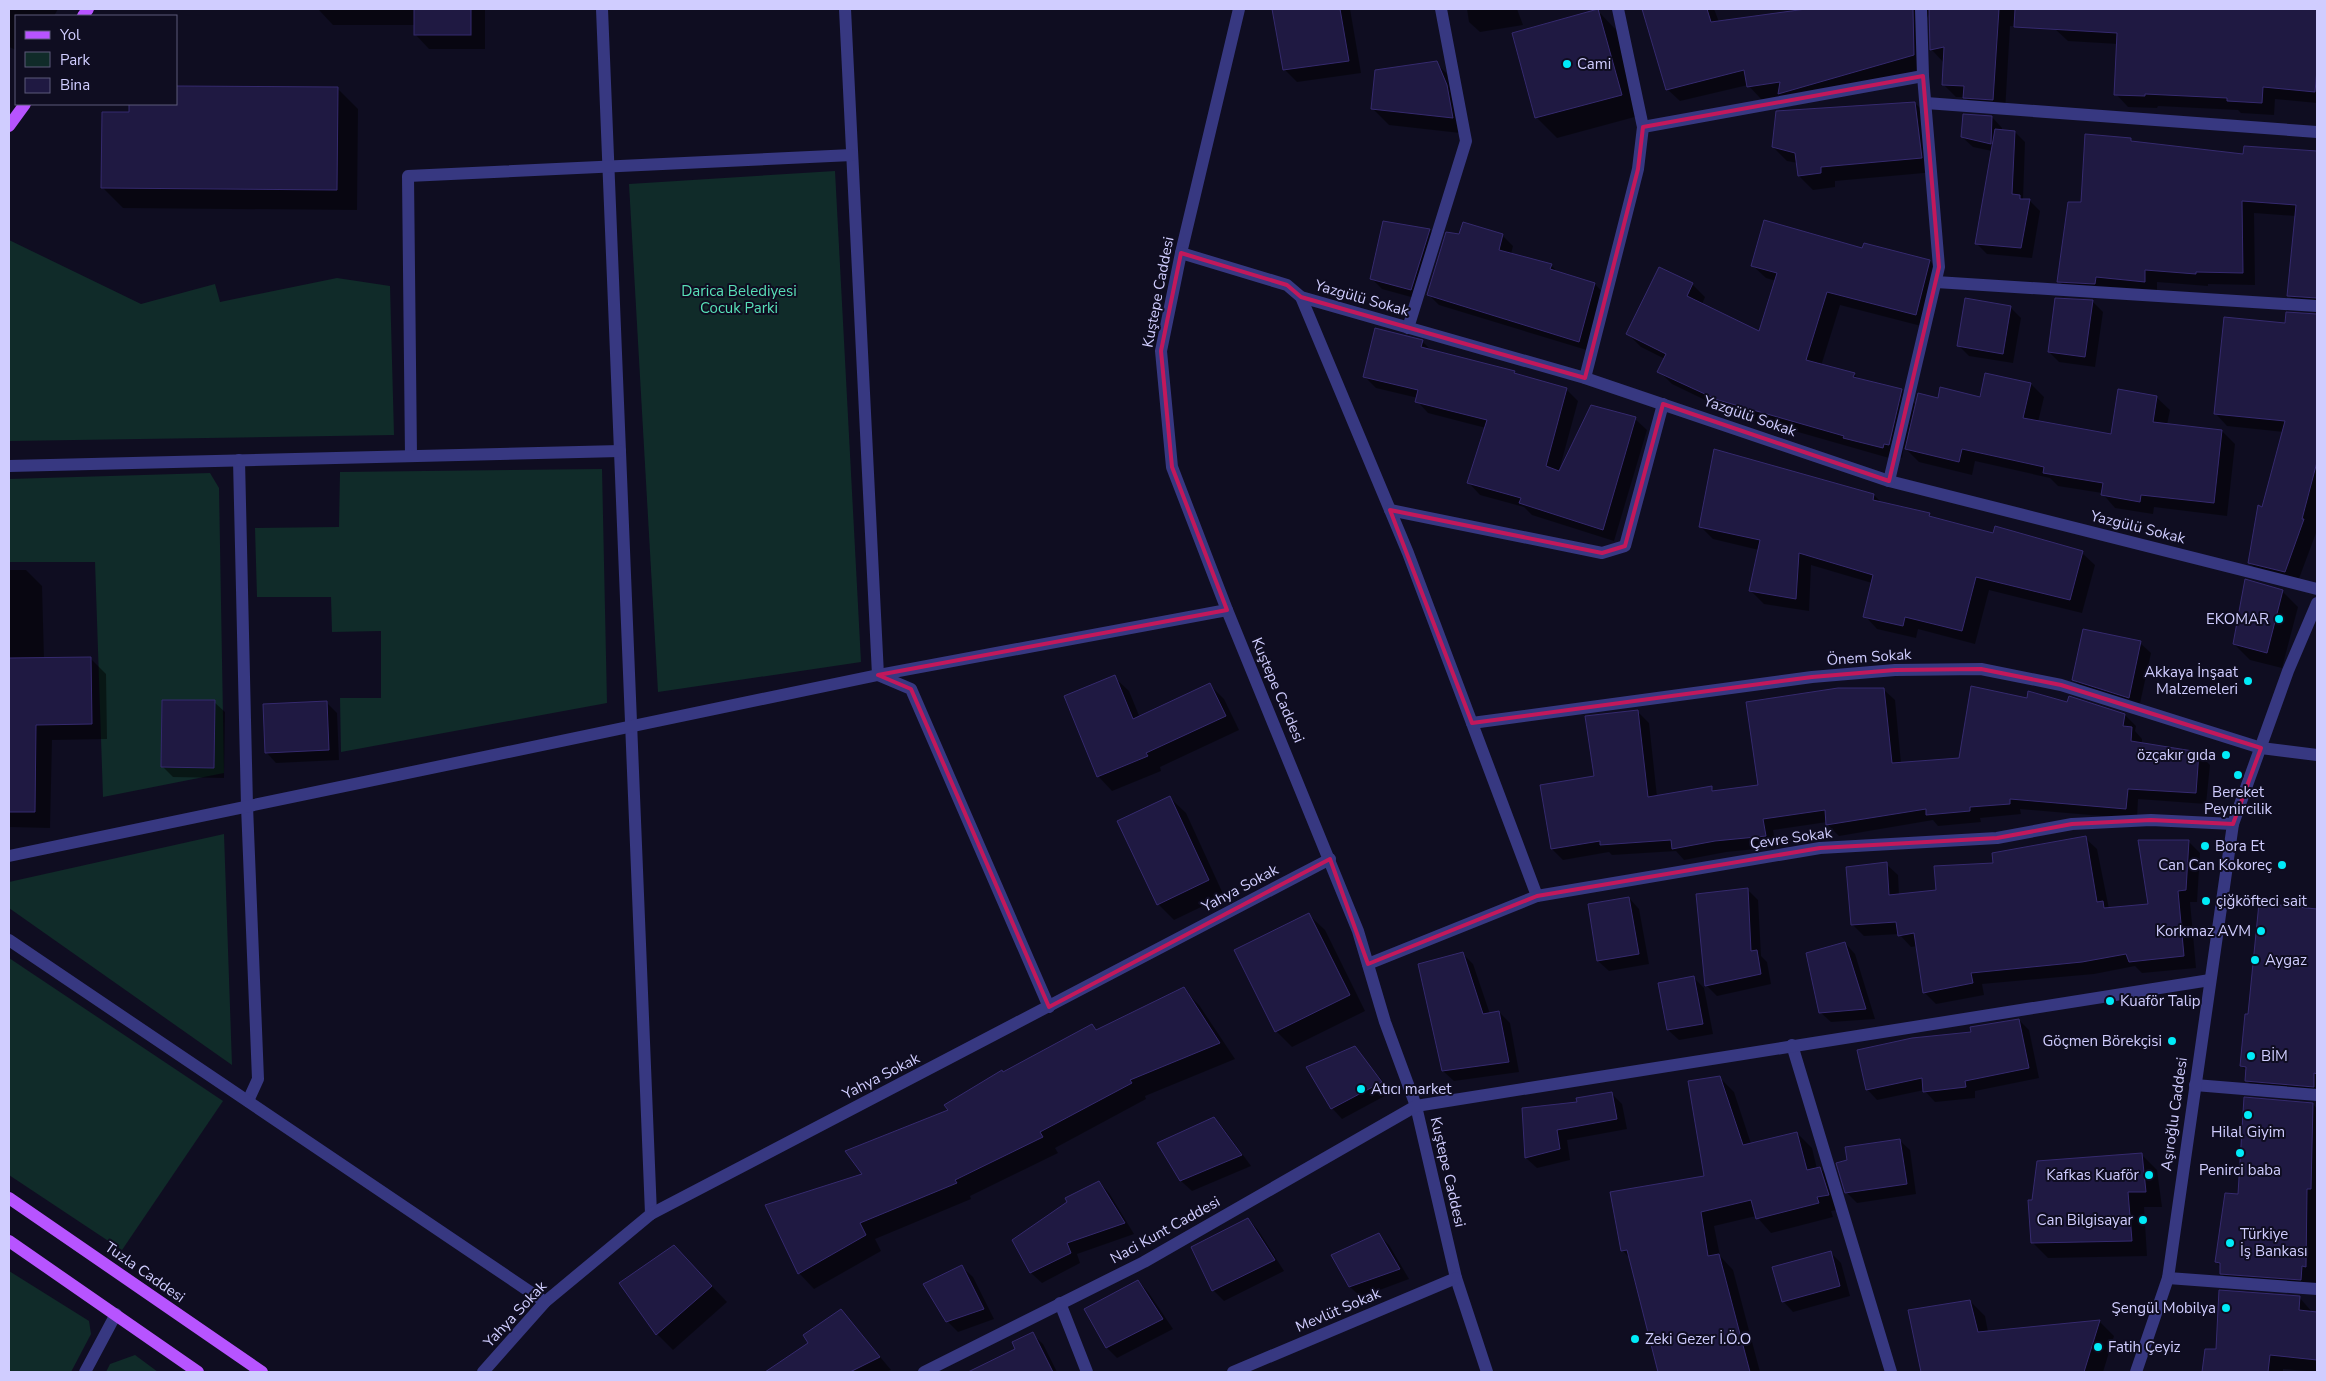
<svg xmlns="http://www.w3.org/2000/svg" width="2326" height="1381" font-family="'Nunito Sans',sans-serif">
<rect width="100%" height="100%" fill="#0f0d21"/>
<g fill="#102b29" fill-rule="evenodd">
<polygon points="835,171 861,662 658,692 629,184"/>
<polygon points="9,240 141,304 215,284 220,302 337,278 390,286 394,435 9,441"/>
<polygon points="602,469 607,703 341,752 340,698 381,698 381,631 332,632 331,597 257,597 255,528 339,527 340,472"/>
<path d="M210,473L219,488L224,773L103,797L95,562H9V479ZM162,700L215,701L214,768L161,767Z"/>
<polygon points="224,834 232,1065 9,908 9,882"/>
<polygon points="9,958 223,1101 122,1250 9,1175"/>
<polygon points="9,1271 89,1321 91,1334 71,1372 9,1372"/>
<polygon points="135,1355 158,1372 106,1372 110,1364"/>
</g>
<g fill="#0007">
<polygon points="9,9 58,9 54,16 16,16 16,50 9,47"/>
<polygon points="318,9 485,9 485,49 429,49 415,34 415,25 333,25"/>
<polygon points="1274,9 1350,9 1361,73 1297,82 1284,69"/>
<polygon points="1467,9 1517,9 1523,25 1480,32 1469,22"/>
<polygon points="1646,9 1714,9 1719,22 1815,9 2317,9 2317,103 2275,99 2274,115 2241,113 2238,110 2158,106 2157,108 2128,107 2116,94 2118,44 2068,41 2055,29 2010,26 2005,112 1977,110 1965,97 1956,97 1943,84 1944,63 1932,50 1930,12 1925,22 1926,68 1792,106 1761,99 1748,85 1680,101 1667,89"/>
<polygon points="1598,11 1618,32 1642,115 1557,138 1536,117"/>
<polygon points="1436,63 1452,79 1469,134 1389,125 1373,109"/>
<polygon points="337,88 358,109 357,210 123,208 102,187 130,113 130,104 176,104"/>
<polygon points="1915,103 1929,117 1935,172 1835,181 1835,187 1813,190 1799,176 1798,163 1787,161 1773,147"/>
<polygon points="1992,117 2002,128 2002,131 2015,132 2025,142 2023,199 2029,200 2040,211 2032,258 1987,254 1976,243 1992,151 1973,147 1962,137"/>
<polygon points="2131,139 2135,143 2244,156 2245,147 2317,152 2317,310 2301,308 2289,296 2296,216 2254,213 2255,285 2208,284 2208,286 2157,282 2157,294 2071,294 2059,281 2082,204"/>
<polygon points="1464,224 1503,236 1513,246 1511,254 1551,265 1559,274 1595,284 1605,295 1590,351 1439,305 1428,294 1460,236"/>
<polygon points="1430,230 1440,241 1422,300 1382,289 1372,279"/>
<polygon points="1863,250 1930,261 1943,274 1929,328 1840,305 1821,366 1854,374 1860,380 1902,390 1916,405 1939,399 1981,398 2031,384 2044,397 2038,422 2112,435 2156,397 2170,410 2167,425 2222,431 2235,444 2227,516 2154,507 2153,514 2115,508 2102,493 2058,486 2050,478 1975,461 1972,475 1919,462 1904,447 1902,458 1897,456 1896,460 1732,413 1672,384 1659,371 1665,359 1641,347 1628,334 1659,268 1692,284 1705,297 1702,304 1760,332 1776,281 1766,278 1752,265"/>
<polygon points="2092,301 2103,312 2095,367 2059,362 2049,352"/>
<polygon points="2010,307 2021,318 2013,363 1969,356 1958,345"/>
<polygon points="2317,315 2317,521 2316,533 2297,584 2262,575 2249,563 2284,432 2227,426 2215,413 2286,325"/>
<polygon points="1422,341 1432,351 1514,372 1518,376 1566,389 1578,401 1559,471 1635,419 1647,430 1614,541 1532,515 1524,507 1480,495 1469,483 1486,428 1428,413 1417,401 1418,398 1376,388 1364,376"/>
<polygon points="1874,495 1883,504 1929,514 1933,518 1994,534 2082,553 2095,565 2082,613 1989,590 1975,644 1918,629 1916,638 1877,629 1865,616 1872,583 1811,565 1809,611 1764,604 1751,591 1759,550 1713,539 1700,526"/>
<polygon points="9,570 26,570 42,586 44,659 90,658 106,674 107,739 52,740 50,828 9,827"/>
<polygon points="2282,591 2298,607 2282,668 2250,660 2234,644"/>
<polygon points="2140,643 2151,653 2139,708 2084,690 2074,680"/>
<polygon points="1114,677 1129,691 1140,718 1210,685 1224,699 1239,730 1160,767 1161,771 1112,791 1098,776"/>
<polygon points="1883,689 1895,700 1901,763 1960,759 2028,699 2068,704 2125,715 2136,726 2135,731 2142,739 2142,744 2199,754 2210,765 2206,804 2138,799 2137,819 2020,809 2021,814 1980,818 1981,822 1938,826 1933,820 1839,836 1828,825 1827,822 1773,830 1776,847 1726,852 1684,860 1676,851 1612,855 1609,852 1563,860 1552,849 1638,712 1649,723 1657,797 1711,788 1716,792 1759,786"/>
<polygon points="214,702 225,712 224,778 173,777 163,767"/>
<polygon points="327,703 337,713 339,760 276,763 266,752"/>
<polygon points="1170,798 1186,813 1224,896 1174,920 1158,904"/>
<polygon points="2085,838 2097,849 2109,909 2150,905 2188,841 2200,853 2197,902 2190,902 2196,968 2142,973 2135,966 2094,974 1982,984 1984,995 1936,1004 1924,992 1917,946 1911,947 1899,934 1864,936 1852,924 1886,864 1898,875 1899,895 1937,891 1995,864"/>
<polygon points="1748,890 1758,900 1761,956 1767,962 1771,984 1717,996 1706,985"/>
<polygon points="1629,898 1639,909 1649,964 1609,971 1598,961"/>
<polygon points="2260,904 2317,910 2317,1099 2260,1094 2246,1080 2247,1071 2241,1066 2249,1015"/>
<polygon points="1309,915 1325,930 1365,1011 1292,1047 1276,1031"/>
<polygon points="1845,943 1855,954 1875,1019 1831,1022 1820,1012"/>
<polygon points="1463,954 1473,964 1490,1014 1499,1012 1510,1023 1519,1072 1454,1081 1443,1071 1420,965"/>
<polygon points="1694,978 1704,988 1713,1034 1679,1040 1668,1030 1660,984"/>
<polygon points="1183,989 1199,1005 1235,1059 1145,1096 1146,1099 1055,1148 1058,1153 970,1196 971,1199 875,1239 881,1251 814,1289 799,1273 864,1175 950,1110 1004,1073 1092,1026 1097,1031"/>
<polygon points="2019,1020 2029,1030 2039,1078 1975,1091 1975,1098 1935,1102 1924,1090 1877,1100 1867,1089 1973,1033"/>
<polygon points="1354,1047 1392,1092 1342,1119 1332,1108"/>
<polygon points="1719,1077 1734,1092 1751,1144 1797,1133 1812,1148 1817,1169 1820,1168 1835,1183 1843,1209 1831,1211 1833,1217 1771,1233 1756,1216 1714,1226 1720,1256 1733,1270 1760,1372 1660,1372 1631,1259 1622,1250 1705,1177"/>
<polygon points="1611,1093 1622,1104 1627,1129 1567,1140 1570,1160 1537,1168 1526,1158 1523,1109 1578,1103"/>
<polygon points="2313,1104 2317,1109 2317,1286 2237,1289 2221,1273 2221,1267 2216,1262 2239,1196"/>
<polygon points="1213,1118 1224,1129 1251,1166 1192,1191 1181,1181"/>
<polygon points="1899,1140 1910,1150 1916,1194 1857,1203 1846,1192"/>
<polygon points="2141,1154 2157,1170 2162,1207 2144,1207 2147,1256 2048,1258 2032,1242 2034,1201"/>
<polygon points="1099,1182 1109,1193 1134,1234 1077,1254 1080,1263 1042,1283 1031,1273 1013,1241"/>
<polygon points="1248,1219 1258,1230 1284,1271 1224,1301 1213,1290"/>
<polygon points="1379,1235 1389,1245 1409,1279 1361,1297 1350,1287 1333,1255"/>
<polygon points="1831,1253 1841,1263 1850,1296 1793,1312 1783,1301"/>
<polygon points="689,1262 727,1302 673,1350 657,1334"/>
<polygon points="962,1267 973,1277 994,1319 958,1332 947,1321"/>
<polygon points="1138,1281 1148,1292 1173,1329 1117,1358 1107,1348 1085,1310"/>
<polygon points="2299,1297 2313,1313 2317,1313 2317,1372 2283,1369 2283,1372 2203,1372 2206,1350 2217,1351"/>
<polygon points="1970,1301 1985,1316 1988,1332 2100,1322 2114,1336 2103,1372 1922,1372 1910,1311"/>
<polygon points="841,1310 891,1370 886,1372 767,1372 810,1344"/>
<polygon points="1032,1334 1043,1344 1057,1372 986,1372 983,1366 1017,1350"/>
</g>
<g fill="#1f1942" stroke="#352a6e">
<rect x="414" y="9" width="57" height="26"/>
<polygon points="1272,9 1340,9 1349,61 1283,70"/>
<polygon points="1598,9 1622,95 1535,118 1512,33"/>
<polygon points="1642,9 1707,9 1711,22 1806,9 1913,9 1914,55 1778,94 1780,82 1747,87 1744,70 1666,90"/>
<polygon points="1929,9 1999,9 1993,100 1963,98 1964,86 1942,85 1944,47 1930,50"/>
<polygon points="2015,9 2317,9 2317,69 2315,92 2263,87 2262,103 2227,101 2227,98 2145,94 2145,96 2114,95 2117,33 2014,27"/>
<polygon points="1437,61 1447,85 1453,118 1371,109 1375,70"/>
<polygon points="176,86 338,87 337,190 101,188 102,112 129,112 129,104 176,104"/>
<polygon points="1915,102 1922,158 1821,167 1821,173 1798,176 1795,153 1772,147 1776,111"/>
<polygon points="1963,114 1992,116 1991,144 1961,137"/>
<polygon points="1995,129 2015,131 2012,194 2020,195 2020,199 2030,199 2021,248 1975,244"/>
<polygon points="2085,134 2131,138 2131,141 2243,154 2244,146 2317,151 2317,298 2287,296 2296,205 2242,201 2243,273 2196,272 2196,274 2145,270 2145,282 2096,277 2095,284 2057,282 2068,202 2081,202"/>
<polygon points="1764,220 1862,248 1864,243 1930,260 1916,315 1827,292 1806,360 1855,373 1853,377 1902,389 1889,445 1884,444 1883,448 1843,438 1844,436 1718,400 1657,372 1666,354 1626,334 1659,267 1693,283 1687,296 1759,331 1777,273 1751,266"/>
<polygon points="1383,221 1430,229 1411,290 1370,279"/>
<polygon points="1463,222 1503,234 1499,250 1552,264 1550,269 1595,283 1579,342 1427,295 1446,232 1459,234"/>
<polygon points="1965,298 2011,306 2003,354 1957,346"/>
<polygon points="2055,298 2093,300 2085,357 2048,352"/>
<polygon points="2286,312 2317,314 2317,462 2302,519 2304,519 2285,572 2248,563 2258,505 2262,507 2285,421 2214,414 2224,317 2285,323"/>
<polygon points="1375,328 1423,340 1421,347 1515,371 1514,373 1567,388 1546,466 1559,471 1591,405 1636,417 1603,530 1519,503 1521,498 1467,483 1487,420 1415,402 1418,390 1363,377"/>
<polygon points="1985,373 2031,383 2023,418 2111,434 2118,389 2157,396 2153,422 2222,430 2214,503 2141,495 2140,502 2101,495 2103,483 2043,473 2044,467 1962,449 1959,462 1905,449 1918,393 1938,398 1940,387 1980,397"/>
<polygon points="1714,449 1874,494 1873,500 1930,513 1929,516 1993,533 1995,526 2083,551 2070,600 1976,577 1962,631 1905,617 1903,626 1863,617 1873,575 1799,553 1796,599 1749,591 1760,540 1699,527"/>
<polygon points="2245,579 2283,590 2267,653 2233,644"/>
<polygon points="2083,629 2141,641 2129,698 2072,680"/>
<polygon points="91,657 92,724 36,725 35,812 9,812 9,658"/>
<polygon points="1115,675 1133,719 1210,683 1226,716 1146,753 1148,756 1097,777 1064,696"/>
<polygon points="1971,686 2027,698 2028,691 2067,702 2069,696 2125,714 2123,726 2132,727 2131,741 2199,752 2196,793 2128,789 2126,809 2010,799 2010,804 1970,807 1970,811 1926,815 1926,809 1826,825 1825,810 1763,819 1766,836 1715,841 1672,849 1671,840 1600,845 1600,841 1551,849 1540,785 1594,776 1585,716 1638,710 1648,797 1712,786 1712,791 1758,785 1746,702 1838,688 1884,688 1892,763 1959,758"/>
<polygon points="162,700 215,700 214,768 161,767"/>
<polygon points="327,701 329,750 265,753 263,704"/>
<polygon points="1170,796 1209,880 1157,905 1117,821"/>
<polygon points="2086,836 2097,902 2103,901 2104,908 2148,904 2138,840 2189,840 2186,890 2178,891 2184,956 2129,962 2126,954 2082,962 1971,973 1973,983 1923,993 1914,933 1898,936 1896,922 1851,925 1846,867 1887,862 1889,895 1936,890 1934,866 1993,863 1992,853"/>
<polygon points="1748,888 1751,951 1757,950 1761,974 1705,986 1696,894"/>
<polygon points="1629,897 1639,954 1597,961 1588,904"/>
<polygon points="2259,903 2317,909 2317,1074 2314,1073 2314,1087 2245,1081 2246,1067 2240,1066 2245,1014 2248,1014"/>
<polygon points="1309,913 1350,995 1275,1032 1234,950"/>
<polygon points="1845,942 1866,1009 1819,1013 1806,953"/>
<polygon points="1463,952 1483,1014 1499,1011 1509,1062 1442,1071 1418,964"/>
<polygon points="1694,976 1703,1024 1667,1030 1658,983"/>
<polygon points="1184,987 1220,1043 1130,1080 1132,1083 1040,1132 1043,1137 955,1180 957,1183 860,1223 866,1235 798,1274 765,1205 862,1174 845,1151 948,1110 944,1105 1002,1070 1003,1072 1092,1024 1096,1030"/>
<polygon points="2019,1019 2029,1068 1965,1081 1966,1087 1923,1092 1922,1078 1866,1090 1857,1050 1912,1038 1971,1032 1970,1027"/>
<polygon points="1355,1046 1382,1082 1331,1109 1306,1067"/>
<polygon points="1720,1076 1743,1145 1797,1132 1807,1170 1820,1167 1829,1195 1817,1197 1819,1203 1756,1219 1751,1200 1701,1212 1708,1256 1719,1254 1750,1372 1658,1372 1627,1250 1621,1251 1610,1192 1704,1176 1688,1081"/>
<polygon points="1612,1092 1617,1119 1557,1130 1560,1149 1525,1158 1522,1108 1577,1102 1576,1098"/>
<polygon points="2244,1097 2313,1103 2311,1189 2307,1189 2306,1267 2302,1266 2301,1280 2220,1274 2220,1263 2215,1262 2225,1193 2238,1194"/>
<polygon points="1214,1117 1242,1155 1180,1181 1157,1143"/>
<polygon points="1900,1139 1907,1184 1845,1193 1836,1163 1847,1160 1845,1147"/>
<polygon points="2142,1153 2146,1192 2128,1192 2132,1241 2031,1243 2028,1200 2032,1200 2037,1161"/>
<polygon points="1099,1181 1125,1223 1067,1243 1071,1253 1030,1273 1012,1240 1067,1202 1065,1198"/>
<polygon points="1248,1218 1275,1260 1212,1291 1191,1247"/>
<polygon points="1379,1233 1400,1269 1349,1287 1331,1255"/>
<polygon points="674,1245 712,1286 656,1335 619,1283"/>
<polygon points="1831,1251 1840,1286 1782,1302 1772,1267"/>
<polygon points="962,1265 984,1309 946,1322 923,1284"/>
<polygon points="1138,1280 1163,1319 1106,1348 1084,1309"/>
<polygon points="2219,1290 2300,1296 2299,1310 2317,1312 2317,1360 2270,1355 2268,1372 2202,1372 2205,1349 2216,1349"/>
<polygon points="1970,1300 1978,1332 2100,1320 2084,1372 1921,1372 1908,1310"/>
<polygon points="841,1309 880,1357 850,1372 765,1372 808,1343 803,1335"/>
<polygon points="1033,1332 1053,1372 968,1372 1015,1349 1012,1342"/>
</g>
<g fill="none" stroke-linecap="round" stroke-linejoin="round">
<g stroke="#373881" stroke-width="12">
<polyline points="602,9 651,1214"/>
<polyline points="845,9 878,675 911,689 1049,1007"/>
<polyline points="1239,9 1181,253 1161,351 1172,467 1227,610 1358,931 1385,1022 1416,1106 1456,1278 1487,1372"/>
<polyline points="1926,103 2317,132"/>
<polyline points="1643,127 1923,76"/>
<polyline points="1181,253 1287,285 1301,297 1585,378 1889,481 2317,589"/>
<polyline points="1936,282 2317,306"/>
<polyline points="1301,297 1408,553 1537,896"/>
<polyline points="1408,328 1466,141 1441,9"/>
<polyline points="1585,378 1638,169 1643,127 1618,9"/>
<polyline points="411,456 408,176 852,155"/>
<polyline points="239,460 247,806 258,1079 248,1101"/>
<polyline points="9,466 620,451"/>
<polyline points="1889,481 1939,267 1923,76 1921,9"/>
<polyline points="1390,510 1602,553 1625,546 1663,404"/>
<polyline points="1472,723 1812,677 1895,670 1981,669 2061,685 2261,748 2317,755"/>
<polyline points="9,856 878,675 1227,610"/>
<polyline points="9,940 545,1302"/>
<polyline points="1368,964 1537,896 1820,848 1997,838 2072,824 2151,820 2233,824"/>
<polyline points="1792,1045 1891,1372"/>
<polyline points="2195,1085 2317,1095"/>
<polyline points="2168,1278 2317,1289"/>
<polyline points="1060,1303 1087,1372"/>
<polyline points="85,1372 116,1314"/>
<polyline points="483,1372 545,1302 651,1214 1330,859"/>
<polyline points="924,1372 1144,1262 1416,1106 2210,980"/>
<polyline points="1233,1372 1456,1278"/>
<polyline points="2136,1372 2168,1278 2233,824 2288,671 2317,603"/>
</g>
<g stroke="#b754ff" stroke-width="12">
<polyline points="83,16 88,9"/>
<polyline points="9,126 25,104"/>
<polyline points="9,1198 262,1372"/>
<polyline points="9,1241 198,1372"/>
</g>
</g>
<path fill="none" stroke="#c2185b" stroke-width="4" stroke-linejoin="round" d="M1923,76L1939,267L1889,481L1663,404L1625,546L1602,553L1390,510L1472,723L1812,677L1895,670L1981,669L2061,685L2261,748L2233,824L2151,820L2072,824L1997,838L1820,848L1537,896L1368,964L1330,859L1049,1007L911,689L878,675L1227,610L1172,467L1161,351L1181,253L1287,285L1301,297L1585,378L1638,169L1643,127Z"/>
<g fill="#00ebf8" stroke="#0f0d21" stroke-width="2">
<circle cx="1567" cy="64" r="5"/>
<circle cx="2279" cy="619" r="5"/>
<circle cx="2248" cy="681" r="5"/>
<circle cx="2226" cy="755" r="5"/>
<circle cx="2238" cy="775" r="5"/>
<circle cx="2205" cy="846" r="5"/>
<circle cx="2282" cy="865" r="5"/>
<circle cx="2206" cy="901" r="5"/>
<circle cx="2261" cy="931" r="5"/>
<circle cx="2255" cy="960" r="5"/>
<circle cx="2110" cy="1001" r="5"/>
<circle cx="2172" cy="1041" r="5"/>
<circle cx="2251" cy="1056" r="5"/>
<circle cx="1361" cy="1089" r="5"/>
<circle cx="2248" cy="1115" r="5"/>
<circle cx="2240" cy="1153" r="5"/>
<circle cx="2149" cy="1175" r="5"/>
<circle cx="2143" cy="1220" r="5"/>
<circle cx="2230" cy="1243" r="5"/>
<circle cx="2226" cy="1308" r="5"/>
<circle cx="1635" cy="1339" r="5"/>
<circle cx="2098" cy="1347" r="5"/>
</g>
<g text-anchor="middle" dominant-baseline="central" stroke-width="4" stroke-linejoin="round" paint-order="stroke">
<g font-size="15" fill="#d0cdff" stroke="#0f0d21" text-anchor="start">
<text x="1577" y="64">Cami</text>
<text x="2269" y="619" text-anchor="end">EKOMAR</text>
<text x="2238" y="672" text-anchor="end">Akkaya İnşaat<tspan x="2238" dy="17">Malzemeleri</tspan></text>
<text x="2216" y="755" text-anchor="end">özçakır gıda</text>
<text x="2238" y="792" text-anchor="middle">Bereket<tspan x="2238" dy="17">Peynircilik</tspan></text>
<text x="2215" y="846">Bora Et</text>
<text x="2272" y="865" text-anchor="end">Can Can Kokoreç</text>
<text x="2216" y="901">çiğköfteci sait</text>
<text x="2251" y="931" text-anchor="end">Korkmaz AVM</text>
<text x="2265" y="960">Aygaz</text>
<text x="2120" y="1001">Kuaför Talip</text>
<text x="2162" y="1041" text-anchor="end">Göçmen Börekçisi</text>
<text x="2261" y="1056">BİM</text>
<text x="1371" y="1089">Atıcı market</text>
<text x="2248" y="1132" text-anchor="middle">Hilal Giyim</text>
<text x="2240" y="1170" text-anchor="middle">Penirci baba</text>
<text x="2139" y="1175" text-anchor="end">Kafkas Kuaför</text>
<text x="2133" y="1220" text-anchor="end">Can Bilgisayar</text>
<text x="2240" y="1234">Türkiye<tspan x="2240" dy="17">İş Bankası</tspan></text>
<text x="2216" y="1308" text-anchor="end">Şengül Mobilya</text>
<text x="1645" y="1339">Zeki Gezer İ.Ö.O</text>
<text x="2108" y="1347">Fatih Çeyiz</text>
</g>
<g font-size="15" fill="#58e0b7" stroke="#0f0d21">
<text x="739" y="291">Darica Belediyesi<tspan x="739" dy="17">Cocuk Parki</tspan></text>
</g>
<g font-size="15" fill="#d0cdff" stroke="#0f0d21">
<text transform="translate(1158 292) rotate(-79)">Kuştepe Caddesi</text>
<text transform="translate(1362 298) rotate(16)">Yazgülü Sokak</text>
<text transform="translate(1750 416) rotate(19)">Yazgülü Sokak</text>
<text transform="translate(2138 527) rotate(14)">Yazgülü Sokak</text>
<text transform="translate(1869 657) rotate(-4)">Önem Sokak</text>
<text transform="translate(1278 690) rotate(67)">Kuştepe Caddesi</text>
<text transform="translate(1791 838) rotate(-8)">Çevre Sokak</text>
<text transform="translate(1240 888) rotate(-28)">Yahya Sokak</text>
<text transform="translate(881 1076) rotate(-27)">Yahya Sokak</text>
<text transform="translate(2174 1114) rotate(-82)">Aşıroğlu Caddesi</text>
<text transform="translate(1448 1172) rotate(77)">Kuştepe Caddesi</text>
<text transform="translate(1165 1230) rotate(-29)">Naci Kunt Caddesi</text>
<text transform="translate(145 1272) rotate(35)">Tuzla Caddesi</text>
<text transform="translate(1338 1310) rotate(-23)">Mevlüt Sokak</text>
<text transform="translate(515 1314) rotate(-47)">Yahya Sokak</text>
</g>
</g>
<rect width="2326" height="1381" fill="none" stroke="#d0cdff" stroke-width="20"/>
<rect x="15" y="15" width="162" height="90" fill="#0f0d21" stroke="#5c5a7a"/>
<rect x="25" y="31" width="25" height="8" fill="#b754ff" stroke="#5c5a7a"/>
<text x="60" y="40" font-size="15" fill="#d0cdff">Yol</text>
<rect x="25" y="52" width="25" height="15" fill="#102b29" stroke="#5c5a7a"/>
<text x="60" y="65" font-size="15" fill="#d0cdff">Park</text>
<rect x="25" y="78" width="25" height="15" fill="#1f1942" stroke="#5c5a7a"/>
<text x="60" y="90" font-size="15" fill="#d0cdff">Bina</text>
</svg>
